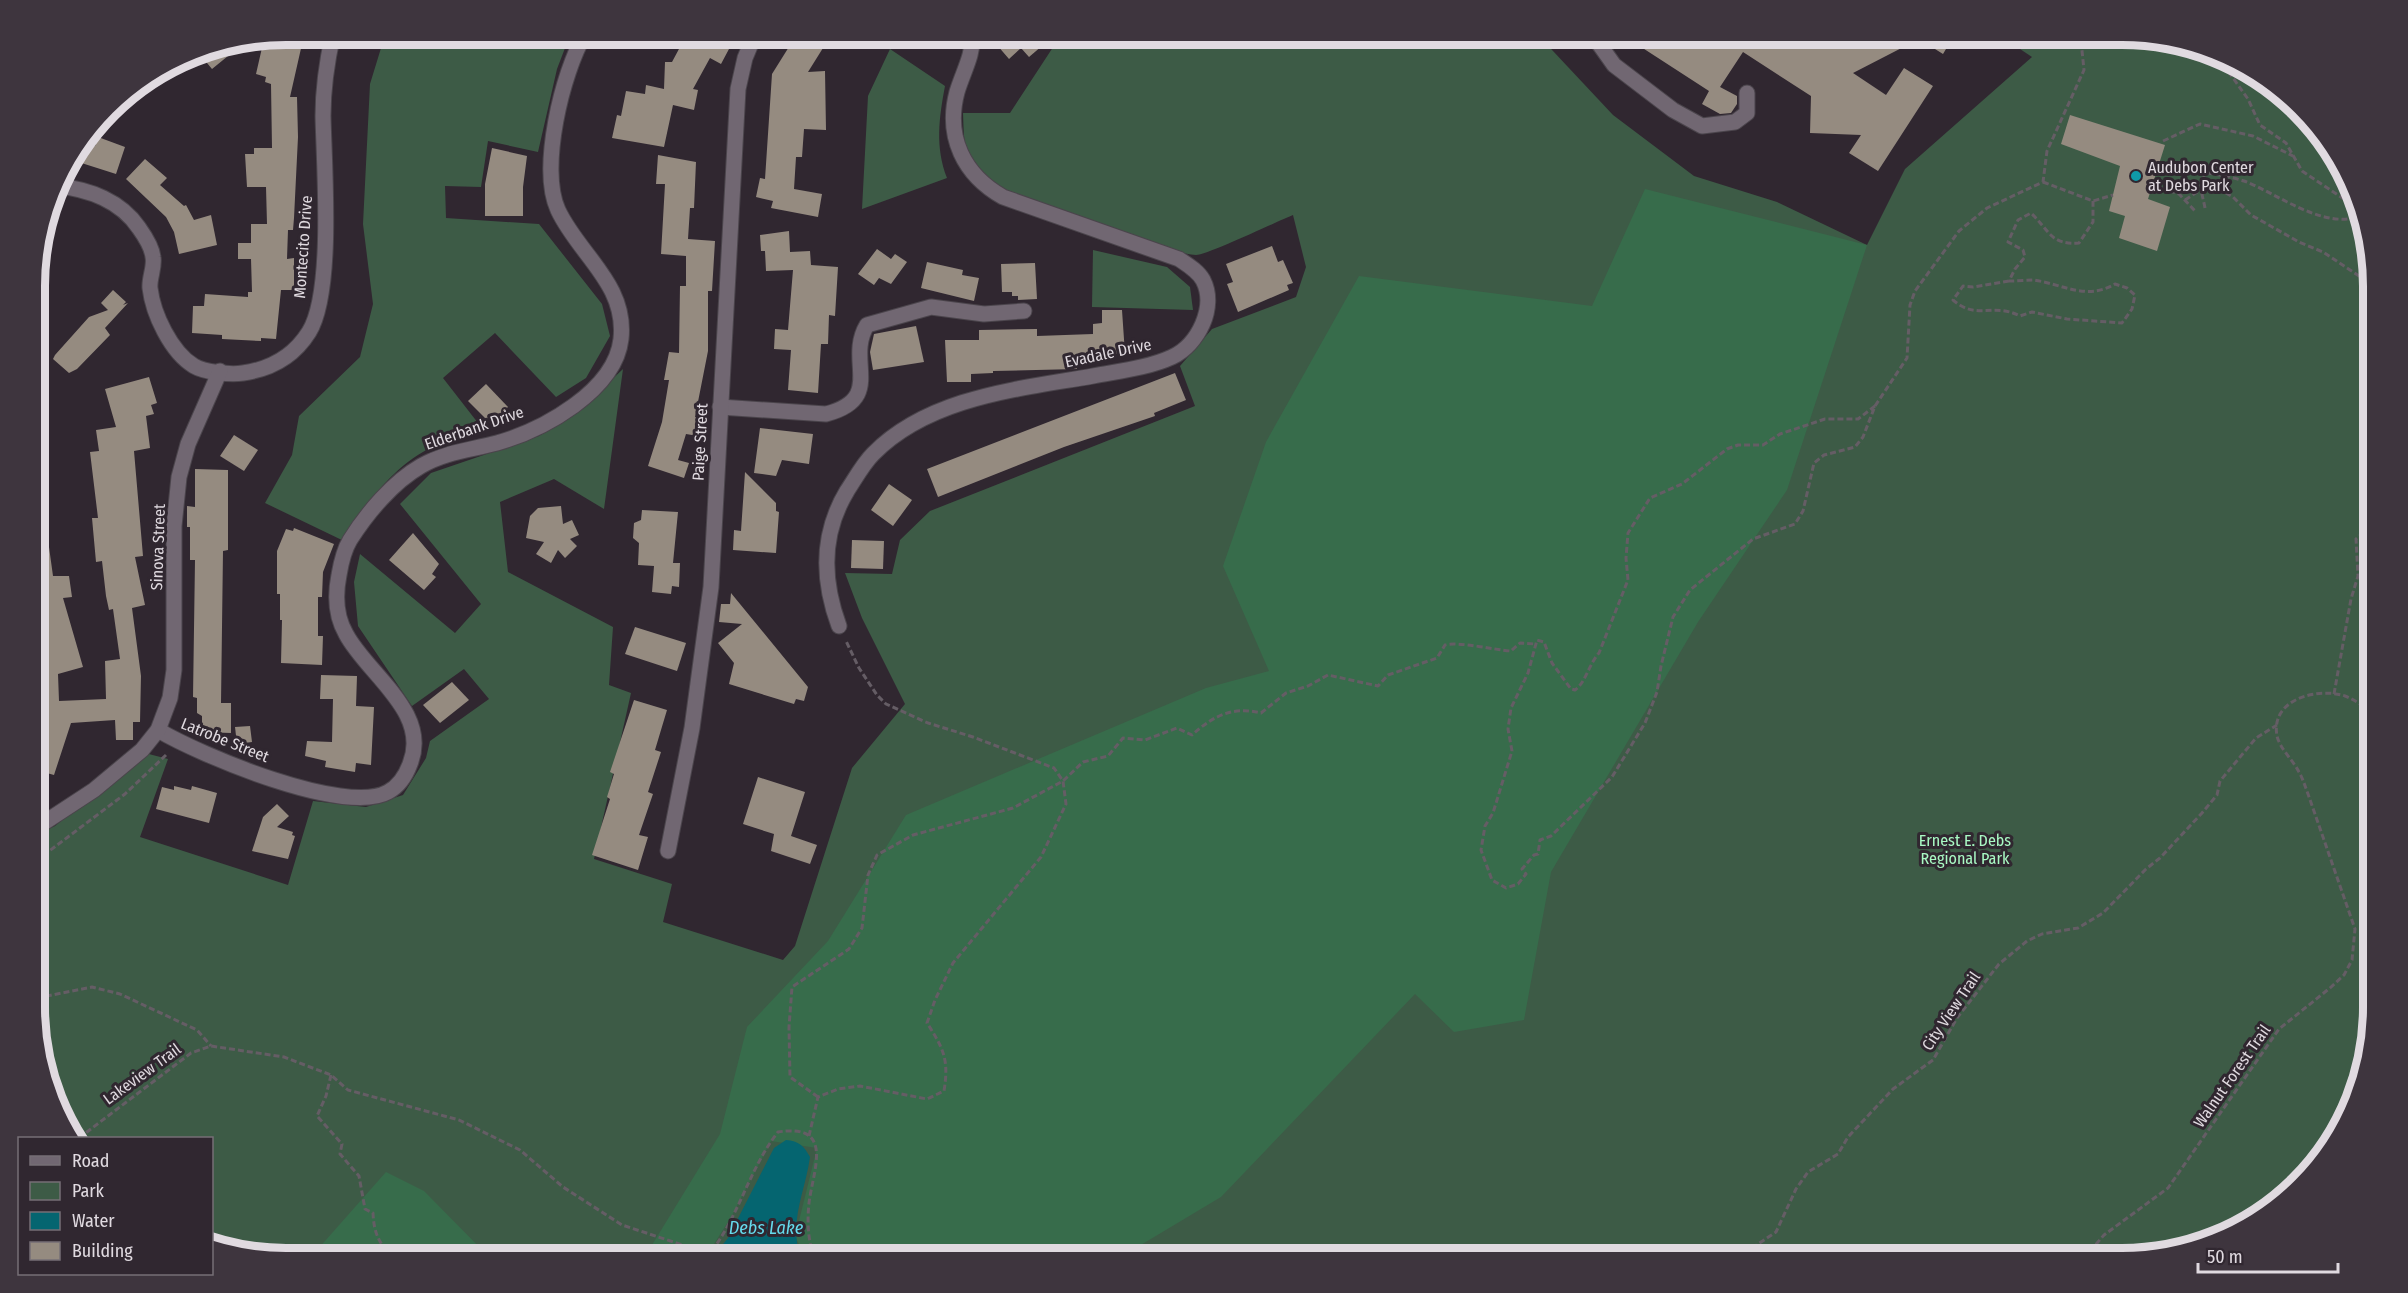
<svg xmlns="http://www.w3.org/2000/svg" width="2408" height="1293" font-family="'Fira Sans Condensed',sans-serif">
<rect width="100%" height="100%" fill="#302730"/>
<g fill="#3d5b46">
<path d="M385,35H570L557,69L538,152L488,141L481,187L445,186L446,218L539,224L602,304L610,336L586,378L556,397L495,333L443,378L485,432C470,436 454,438 440,444C398,459 364,504 346,542L265,503L292,455L299,416L360,357L373,304L363,224L370,84Z"/>
<path d="M1061,35H1538L1613,115L1694,176L1777,202L1867,245L1905,169L2032,57L1999,35H2122L2234,61L2288,97L2331,146L2371,253L2373,1008L2347,1119L2311,1173L2262,1216L2203,1245L2138,1258H286L212,1241V1138H74L53,1103L37,1041L36,835L55,826L145,753L168,759L140,837L288,885L313,801L366,807L403,795L426,758L430,741L489,699L464,669L412,706L358,626L354,582L360,554L455,633L481,604L400,504L431,473L539,436L583,407L623,369L604,509L554,479L500,502L508,572L613,627L609,685L631,693L594,859L672,884L663,922L783,960L795,946L852,768L905,704L862,618L845,573L892,574L900,540L930,511L1195,406L1180,366L1212,329L1296,297L1306,267L1293,215C1278,221 1207,255 1196,255C1169,254 998,193 981,177C963,158 964,137 963,113H1010Z"/>
<path d="M890,49L945,86C939,118 935,147 947,178L862,209L868,96Z"/>
<polygon points="1093,250 1167,267 1190,287 1193,310 1092,307"/>
</g>
<g fill="#376c4b">
<polygon points="1645,189 1867,245 1787,490 1698,622 1551,872 1524,1020 1454,1032 1415,994 1221,1197 1119,1258 807,1258 795,1237 817,1148 771,1141 730,1219 705,1258 644,1258 720,1134 747,1027 828,941 906,815 1206,688 1269,671 1223,566 1266,442 1359,276 1592,306"/>
<polygon points="386,1172 424,1191 490,1258 310,1258"/>
</g>
<path fill="#056570" d="M786,1140C799,1141 804,1146 810,1157C805,1193 788,1222 801,1258H712L728,1238L774,1148Z"/>
<g fill="#958b80">
<polygon points="687,34 737,34 721,64 710,58 693,89 698,90 694,110 673,105 664,147 612,138 617,115 621,116 626,91 645,94 646,85 664,89 665,62 672,62"/>
<polygon points="797,34 818,34 813,42 823,48 808,72 825,71 826,130 804,129 802,157 796,157 794,189 822,194 818,217 771,208 773,201 756,197 760,178 765,179 772,74"/>
<polygon points="1009,34 1056,34 1029,57 1021,48 1009,59 997,45"/>
<polygon points="1645,34 1955,34 1943,54 1919,39 1853,73 1886,95 1904,68 1933,86 1878,171 1849,153 1861,135 1810,133 1811,96 1743,52 1720,87 1737,96 1737,104 1731,113 1720,114 1702,104 1709,91 1638,45"/>
<polygon points="273,37 302,44 290,97 297,97 298,137 294,218 293,230 288,230 287,259 294,258 294,290 281,290 276,339 261,338 261,341 222,339 222,335 192,333 193,306 204,306 205,294 248,297 248,292 252,292 251,259 238,259 238,243 251,243 251,224 267,224 266,187 247,187 245,154 254,154 254,148 272,148 271,84 265,82 266,77 256,74 264,39"/>
<polygon points="244,43 212,69 198,52 214,49"/>
<polygon points="2070,115 2165,145 2148,199 2170,207 2157,251 2119,238 2125,216 2109,211 2120,166 2061,144"/>
<polygon points="98,137 125,147 116,174 72,160 85,143 95,146"/>
<polygon points="492,148 527,156 523,187 523,216 485,216 485,184"/>
<polygon points="658,155 696,162 694,208 690,208 688,239 715,241 712,291 708,291 708,351 695,417 701,418 698,436 686,434 678,460 689,463 684,478 648,466 662,422 669,380 664,380 669,352 679,353 680,286 686,286 686,256 661,254 665,184 656,184"/>
<polygon points="145,159 167,178 160,185 184,206 186,205 194,220 211,215 217,245 179,254 174,232 166,217 126,179"/>
<polygon points="789,231 790,252 810,251 811,265 838,267 835,316 829,315 828,344 821,344 818,393 788,390 791,350 774,349 775,329 788,330 793,270 766,271 765,251 761,251 760,235"/>
<polygon points="1272,246 1278,262 1283,260 1293,283 1287,285 1289,290 1238,312 1227,284 1233,282 1226,264"/>
<polygon points="877,249 891,259 895,254 907,262 891,284 879,278 874,285 858,274"/>
<polygon points="927,262 963,270 962,275 979,278 974,301 921,288"/>
<polygon points="1035,263 1037,299 1018,300 1018,296 1012,296 1012,292 1002,292 1001,264"/>
<polygon points="113,290 126,302 123,305 128,303 105,328 110,335 77,369 69,373 53,359 55,355 89,317 108,310 101,303"/>
<polygon points="1102,310 1122,310 1125,354 1113,354 1114,358 1077,359 1077,369 993,371 993,373 971,374 971,382 947,382 945,340 979,340 979,330 1037,329 1037,336 1093,334 1093,324 1102,323"/>
<polygon points="916,326 924,362 873,370 870,352 874,334"/>
<polygon points="1175,373 1186,400 1154,413 1155,416 1064,447 938,497 927,469"/>
<polygon points="149,377 157,403 151,405 154,414 146,416 150,448 134,451 143,556 135,557 145,605 132,608 141,676 140,722 133,722 133,740 116,740 115,720 71,723 54,775 36,770 36,759 48,722 41,722 40,694 36,678 36,667 47,664 40,636 36,637 36,519 45,518 53,576 69,576 72,597 63,598 83,667 58,674 59,701 106,699 105,661 120,659 113,609 109,610 106,596 102,561 96,562 92,518 98,518 90,452 99,451 96,430 116,427 105,389"/>
<polygon points="486,384 508,407 490,423 468,401"/>
<polygon points="760,428 813,434 809,464 782,460 776,476 754,473"/>
<polygon points="234,435 258,450 244,471 220,456"/>
<polygon points="195,469 228,470 228,550 223,551 221,703 231,703 231,733 202,732 202,716 197,713 197,698 193,697 195,560 190,560 190,527 187,527 187,506 195,507"/>
<polygon points="745,472 776,503 776,511 779,512 776,553 733,550 734,530 741,531"/>
<polygon points="889,484 912,500 893,526 871,510"/>
<polygon points="561,506 563,524 572,520 579,535 570,539 577,546 565,558 558,550 551,563 536,554 544,542 526,538 530,516 538,508"/>
<polygon points="642,510 678,512 673,563 680,563 679,587 672,586 671,594 652,592 654,566 638,565 639,543 633,538 634,523 641,520"/>
<polygon points="294,528 334,544 323,572 322,597 318,597 318,636 323,636 322,665 281,663 282,620 280,620 280,594 277,594 277,551 286,529 293,531"/>
<polygon points="413,533 439,564 432,574 436,577 424,590 389,560"/>
<polygon points="852,540 884,541 883,569 851,568"/>
<polygon points="731,593 808,687 804,701 796,699 794,704 729,684 734,663 718,643 742,624 719,622 721,604 730,604"/>
<polygon points="635,627 686,643 677,671 625,654"/>
<polygon points="321,675 357,676 356,706 374,707 371,765 356,763 355,772 325,767 326,761 305,756 307,741 332,742 333,699 320,699"/>
<polygon points="452,682 469,700 440,723 423,705"/>
<polygon points="634,700 667,710 655,750 661,752 648,792 653,794 639,835 648,837 638,870 592,855 610,799 607,797 614,774 610,772"/>
<polygon points="250,726 252,742 237,744 235,727"/>
<polygon points="758,777 805,792 791,836 817,845 810,864 771,851 774,834 743,824"/>
<polygon points="174,786 191,790 192,786 217,793 209,823 156,809 162,787 174,790"/>
<polygon points="277,804 289,816 277,827 293,832 292,835 295,836 288,859 252,851 263,817"/>
</g>
<g fill="none" stroke-linecap="round" stroke-linejoin="round">
<defs>
<g id="minor">
<polyline points="1592,34 1614,65 1673,110 1702,126 1735,122 1747,113 1747,93"/>
<path d="M57,186C89,189 121,201 139,228C144,235 152,248 153,257C155,267 149,278 150,288C153,314 171,352 194,366C204,372 230,375 243,373C271,369 294,356 309,332C334,292 324,165 323,116C323,88 327,61 333,34"/>
<path d="M720,407L826,414C886,398 845,361 867,325L931,307L984,314L1024,311"/>
<path d="M839,626C822,580 821,534 847,491C855,479 863,464 873,454C929,397 1019,389 1093,376C1119,371 1148,368 1172,357C1198,345 1217,307 1203,280C1198,271 1188,265 1179,259L1003,197C964,175 945,137 957,92C963,72 973,56 973,34"/>
<path d="M158,730C200,755 345,816 388,792C399,786 406,775 410,764C431,712 367,674 346,634C335,615 335,595 339,575C341,563 344,550 350,540C367,513 393,482 421,466C445,452 471,450 497,443C543,430 615,391 621,339C627,284 579,255 558,210C539,169 562,73 585,34"/>
<polyline points="36,828 94,790 142,750 158,730 170,698 174,670 174,526 179,477 188,444 220,371"/>
<polyline points="668,851 692,728 711,587 738,89 745,58 755,34"/>
</g>
</defs>
<use href="#minor" stroke="#4b454c" stroke-width="17"/>
<g stroke="#655d65" stroke-width="3" stroke-dasharray="6 3" stroke-linecap="butt">
<polyline points="2218,57 2248,99 2260,125 2286,143 2302,171 2347,201 2360,223"/>
<polyline points="2163,141 2200,124 2253,136 2293,156"/>
<polyline points="2043,182 2093,201 2113,195"/>
<polyline points="2152,185 2179,194 2196,212"/>
<polyline points="2185,200 2202,189 2217,188 2233,197 2251,215 2299,242 2323,252 2371,284"/>
<path d="M2205,208C2203,196 2196,181 2208,173C2220,175 2232,177 2244,181C2278,194 2318,226 2355,218"/>
<path d="M2009,281L1973,287L1963,286L1953,300C1977,321 1993,302 2020,316L2032,312L2067,319L2122,323L2132,309L2135,295L2127,288L2115,284C2086,301 2063,284 2033,280C2026,280 2017,281 2009,281L2015,269L2025,257L2023,250L2008,242L2018,220L2031,213C2050,231 2050,245 2079,243L2093,222V201"/>
<path d="M1875,406L1858,419H1825L1780,434L1763,445H1738L1727,449L1682,484L1650,498L1628,533L1626,558L1628,580L1599,653C1589,664 1586,682 1575,690L1571,689L1552,663L1544,642L1537,640L1528,673L1511,708L1508,729L1512,751L1493,813L1485,826L1481,850L1492,880L1506,888L1518,884L1526,874L1522,869L1534,855L1538,854L1540,840L1551,836L1612,777L1645,723L1657,692L1661,666L1673,617L1690,590L1753,539L1795,524L1803,511L1814,463L1824,455L1855,447L1863,437L1875,406L1907,358L1910,305L1915,291L1959,231L1987,208L2043,182L2047,151L2084,70L2081,41L2087,34"/>
<polyline points="2334,694 2351,599 2358,576 2356,539 2372,525"/>
<polyline points="36,861 125,794 167,754"/>
<polyline points="37,998 92,987 120,994 197,1030 211,1046"/>
<path d="M331,1075L326,1096L317,1116L342,1144L340,1154L359,1176L365,1209L373,1213C374,1234 379,1244 394,1258"/>
<path d="M818,1097L790,1077L789,1027L792,987L849,949L862,928L868,875L877,855L913,835L1013,808L1063,781L1083,762L1108,756L1123,738L1145,740L1177,728L1192,735C1213,716 1232,706 1261,713L1286,693L1308,686L1328,675L1378,686L1388,675L1437,658L1445,645C1457,641 1495,650 1511,651L1520,643L1535,644"/>
<path d="M809,1136L818,1097L838,1089L860,1086L927,1099L944,1091C949,1060 944,1049 927,1023L935,1000L953,963L1041,857L1066,804L1063,781L1054,768L973,737L928,723L886,704L877,695L859,668L846,641"/>
<polyline points="79,1138 191,1053 211,1046 284,1057 331,1075 348,1090 459,1120 520,1150 563,1187 622,1225 710,1254"/>
<polyline points="2291,1191 2337,1125 2348,1116"/>
<path d="M706,1258C738,1221 748,1170 778,1132C835,1123 813,1170 809,1203C807,1223 808,1239 814,1258"/>
<polyline points="1737,1258 1776,1232 1796,1189 1808,1172 1838,1154 1848,1137 1893,1089 1933,1060 1957,1018 1999,964 2027,941 2042,934 2078,928 2103,913 2146,869 2160,858 2202,813 2217,795 2220,781 2256,738 2277,725"/>
<path d="M2084,1258L2104,1235L2168,1188L2279,1029L2330,988L2344,975L2352,960L2355,929L2308,794C2305,786 2303,779 2299,772C2293,760 2280,749 2277,736C2270,699 2318,687 2345,696C2356,700 2364,707 2373,714"/>
</g>
<use href="#minor" stroke="#716772" stroke-width="15"/>
</g>
<circle fill="#0f9aa8" stroke="#302730" stroke-width="2" cx="2136" cy="176" r="6"/>
<g text-anchor="middle" dominant-baseline="central" stroke-width="6" stroke-linejoin="round" paint-order="stroke">
<g font-size="16" fill="#e0dae0" stroke="#302730" text-anchor="start">
<text x="2148" y="167">Audubon Center<tspan x="2148" dy="18">at Debs Park</tspan></text>
</g>
<g font-size="16" fill="#e0dae0" stroke="#302730">
<text transform="translate(303 247) rotate(-86)">Montecito Drive</text>
<text transform="translate(1108 353) rotate(-12)">Evadale Drive</text>
<text transform="translate(474 428) rotate(-19)">Elderbank Drive</text>
<text transform="translate(700 442) rotate(-87)">Paige Street</text>
<text transform="translate(158 547) rotate(-88)">Sinova Street</text>
<text transform="translate(225 740) rotate(22)">Latrobe Street</text>
<text transform="translate(1951 1011) rotate(-56)">City View Trail</text>
<text transform="translate(142 1074) rotate(-36)">Lakeview Trail</text>
<text transform="translate(2232 1076) rotate(-55)">Walnut Forest Trail</text>
</g>
<g font-size="16" fill="#a9fac4" stroke="#302730">
<text x="1965" y="840">Ernest E. Debs<tspan x="1965" dy="18">Regional Park</tspan></text>
</g>
<g font-size="18" font-style="italic" fill="#65dbed" stroke="#302730">
<text x="766" y="1228">Debs Lake</text>
</g>
</g>
<path d="M0 0H2408V1293H0ZM286 45H2122A241 241 0 0 1 2363 286V1007A241 241 0 0 1 2122 1248H286A241 241 0 0 1 45 1007V286A241 241 0 0 1 286 45Z" fill="#3e353e" fill-rule="evenodd"/>
<path fill="none" stroke="#e0dae0" stroke-width="8" d="M286 45H2122A241 241 0 0 1 2363 286V1007A241 241 0 0 1 2122 1248H286A241 241 0 0 1 45 1007V286A241 241 0 0 1 286 45Z"/>
<rect x="18" y="1137" width="195" height="138" fill="#302730" stroke="#766f76" stroke-width="1.5"/>
<rect x="30" y="1156" width="30" height="9" fill="#716772" stroke="#766f76" stroke-width="1.5"/>
<text x="72" y="1167" font-size="18" fill="#e0dae0">Road</text>
<rect x="30" y="1182" width="30" height="18" fill="#3d5b46" stroke="#766f76" stroke-width="1.5"/>
<text x="72" y="1197" font-size="18" fill="#e0dae0">Park</text>
<rect x="30" y="1212" width="30" height="18" fill="#056570" stroke="#766f76" stroke-width="1.5"/>
<text x="72" y="1227" font-size="18" fill="#e0dae0">Water</text>
<rect x="30" y="1242" width="30" height="18" fill="#958b80" stroke="#766f76" stroke-width="1.5"/>
<text x="72" y="1257" font-size="18" fill="#e0dae0">Building</text>
<path d="M2198 1263v9h140v-9" fill="none" stroke="#e0dae0" stroke-width="3"/>
<text x="2207" y="1263" font-size="18" fill="#e0dae0" stroke="#302730" stroke-width="4.5" paint-order="stroke">50 m</text>
</svg>
